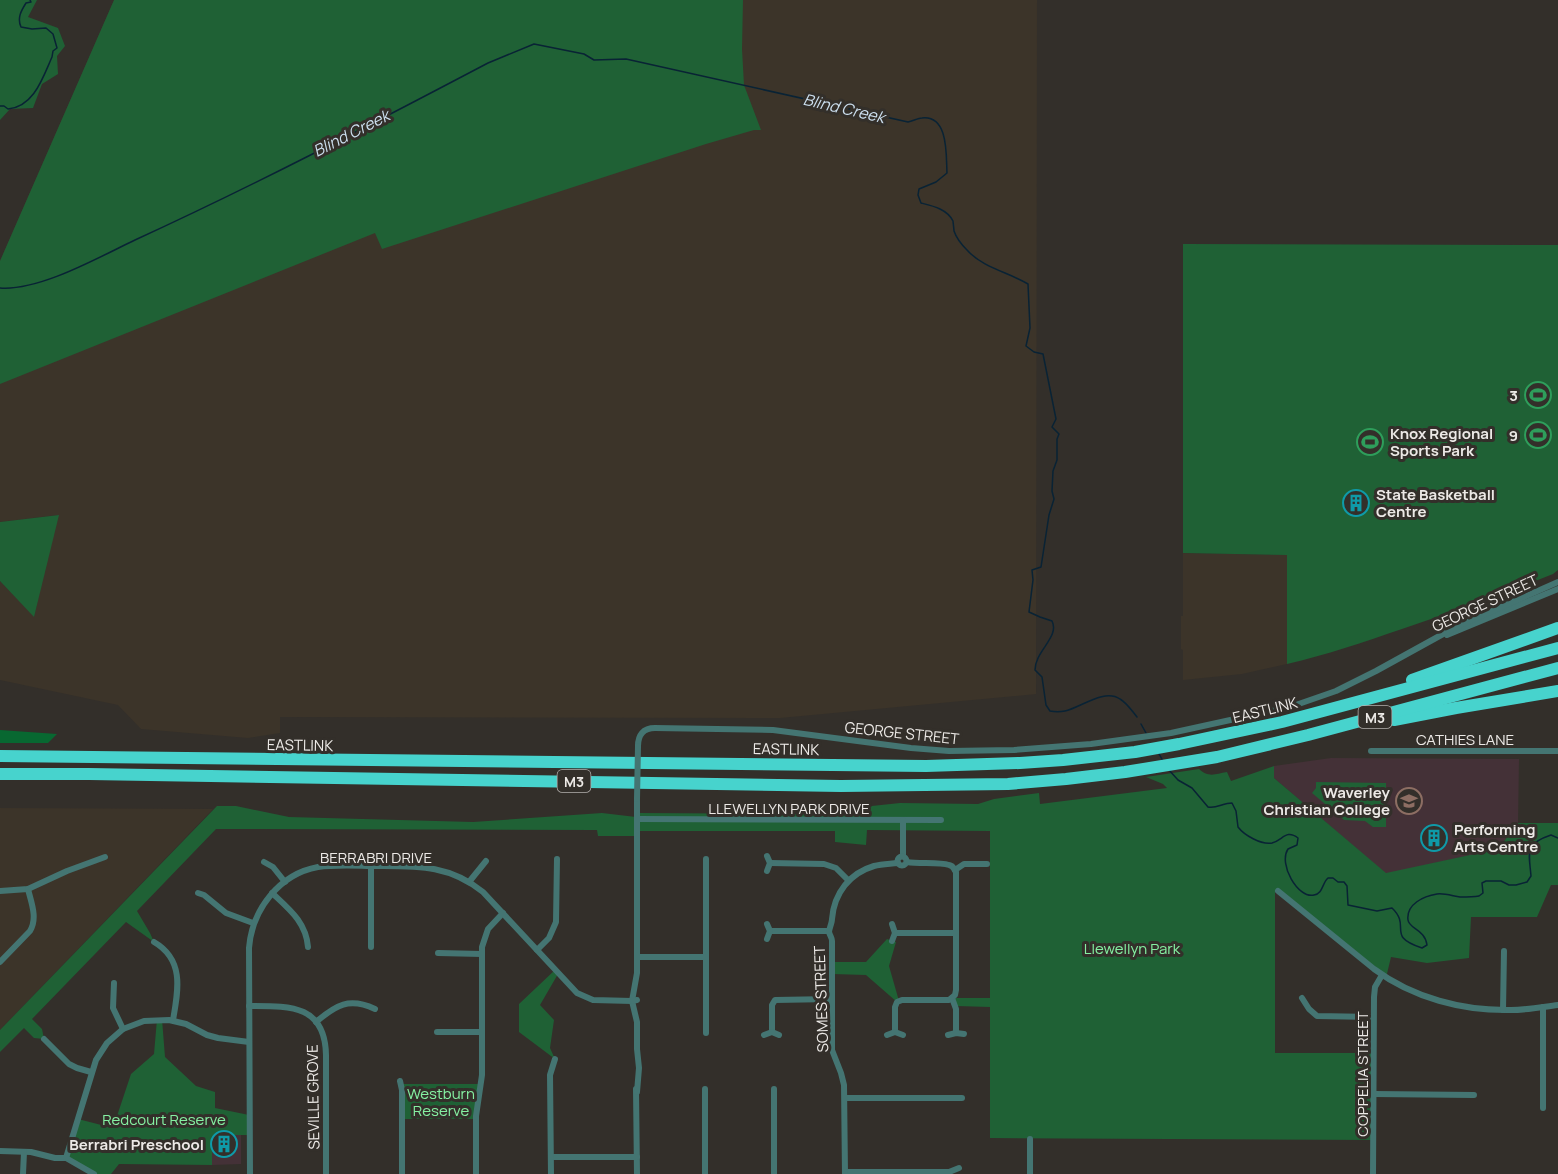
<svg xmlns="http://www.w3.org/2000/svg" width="1558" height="1174" font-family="Manrope,sans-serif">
<rect width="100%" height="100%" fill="#332f2a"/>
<g fill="#3c3429">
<polygon points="114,0 1037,0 1036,694 780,718 280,717 280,733 248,738 141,729 118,705 0,680 0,581 34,616 58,515 0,522 0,261"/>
<polygon points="1183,553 1288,555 1287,664 1242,674 1183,680 1183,650 1181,649 1181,616 1183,616"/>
<polygon points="0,808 213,809 0,1030"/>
</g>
<g fill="#443137">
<polygon points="1331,758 1519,759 1518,823 1498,849 1386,874 1274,778 1274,766"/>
<polygon points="219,1135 241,1135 241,1164 212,1165 212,1142"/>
</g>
<g fill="#1f6135">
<polygon points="0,0 37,0 28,17 58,28 65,46 57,56 58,74 42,84 33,108 10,109 0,120"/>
<polygon points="114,0 743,0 742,49 744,85 761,130 754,130 706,144 382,249 375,233 0,384 0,261"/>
<path d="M1183,244L1558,245V570L1553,574C1503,594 1453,612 1402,629C1364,642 1326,655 1287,664V555L1183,553Z"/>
<polygon points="59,515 34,617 0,581 0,522"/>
<path d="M1274,766V778L1386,873L1498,849L1518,823H1558V885H1551L1537,917H1471L1469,958L1427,963L1391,957L1386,978L1275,891V1053H1373L1374,1140L990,1138V1007L956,1006L952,998H990V831L867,830L866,845L835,842V831H637V836H598L597,830L216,829L137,911L150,933L154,942L126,922L32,1019L42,1029L44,1039L34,1038L24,1028L0,1052V1030L217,806H236L289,817L473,822L602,813L636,817L637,813L796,814L900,803L978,804L994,799L1039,793L1040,804L1167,788L1163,784L1146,777L1199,769C1209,778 1215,774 1227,772L1231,781Z"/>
<polygon points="1316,782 1386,783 1386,827 1373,827 1365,821 1344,820 1312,793 1316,788"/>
<polygon points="887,939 896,942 889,966 899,1001 897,1002 866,975 832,974 832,962 866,962"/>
<polygon points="555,970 558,974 540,1005 554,1020 550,1048 555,1059 519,1032 519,1004"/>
<polygon points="157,1019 162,1019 165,1057 196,1086 215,1092 215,1108 249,1115 250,1135 219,1135 212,1142 212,1165 119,1164 111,1174 94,1174 68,1160 78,1119 113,1128 131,1074 154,1054"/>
<polygon points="401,1084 481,1084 476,1119 402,1119"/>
</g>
<polygon fill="#086831" points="0,730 57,734 48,743 0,743"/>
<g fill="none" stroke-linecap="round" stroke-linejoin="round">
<g stroke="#092335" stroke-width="1.5">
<path d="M0,106H4L8,109C34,107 43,77 52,57L53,51L57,48L53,34L46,28L32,29L21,27C17,18 21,11 26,3L31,2L30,0"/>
<path d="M0,288C40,291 99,257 135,240C255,185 372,124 488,63L534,44L584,54L594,60L626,59L908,122C913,121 918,118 922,118C949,115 946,156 947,173L936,182L919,189L918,195L921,203C933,206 947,209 953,221C953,222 954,229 954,231C956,237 962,245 967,250C983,268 1008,272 1028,284L1030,328L1026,346L1034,352L1043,354L1056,419L1052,427L1059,434L1057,439V460L1053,471L1052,491L1054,499L1049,515L1041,567L1032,570L1033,580L1029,612L1040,617L1052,621C1060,637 1035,651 1035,670L1042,677L1046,705L1050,711C1055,712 1060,712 1065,711C1080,708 1104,688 1120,699C1127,703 1132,711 1137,717"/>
<polyline points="1141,724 1146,733"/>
<polyline points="1158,752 1163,761"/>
<path d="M1169,770L1178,780L1192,788L1208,807C1216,809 1223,803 1232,803L1236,811L1238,827C1244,835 1261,845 1272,843C1283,840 1286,829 1298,838L1297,845L1288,849C1278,864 1298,899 1314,895C1323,894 1322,883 1328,878H1333L1338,882H1344L1347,886L1348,905L1377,911L1392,908C1412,927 1385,936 1422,948L1427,945C1425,929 1409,929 1408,920C1406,904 1424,896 1437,894C1444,893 1453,896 1460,897C1467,897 1473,897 1479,896L1483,893L1482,883L1486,881H1501L1509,885H1516L1527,882L1531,876C1529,852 1524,844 1551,835L1558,838"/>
</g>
<g stroke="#447572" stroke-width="6">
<polyline points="1447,635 1558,589"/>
<path d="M638,746C638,735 643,728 655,728L773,730L911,748L949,751L1014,750L1091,744L1171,733L1290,707L1336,691L1376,671L1454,628L1558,582"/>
<polyline points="1371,751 1558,751"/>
<polyline points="637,819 941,820"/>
<polyline points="903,820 903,856"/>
<circle cx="902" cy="861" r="4.5"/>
<polyline points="264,862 273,867 285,882"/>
<polyline points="770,863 824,864 836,868 848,880"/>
<polyline points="955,870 964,864 987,864"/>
<polyline points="767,871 770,863 767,856"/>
<polyline points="469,882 486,861"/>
<polyline points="0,891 28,889 67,871 105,857"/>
<path d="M1278,891L1374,969C1413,998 1463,1011 1511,1010C1527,1010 1542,1007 1558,1005"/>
<polyline points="198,893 204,895 226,913 253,923"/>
<path d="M272,893C289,909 306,922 308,947"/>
<polyline points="892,924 895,933 892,941"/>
<polyline points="770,931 829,931"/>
<polyline points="895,933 956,933"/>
<polyline points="767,939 770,931 767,924"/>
<path d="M154,942C185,960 178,991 173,1020"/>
<polyline points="371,947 371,866"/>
<polyline points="537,950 549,938 556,922 557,859"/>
<polyline points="438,953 482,954"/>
<polyline points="637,957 705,957"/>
<path d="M0,962L30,931C38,918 31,902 28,889"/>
<polyline points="114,983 113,1008 123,1029"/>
<polyline points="952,998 956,1009 956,1033"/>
<polyline points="1302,998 1309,1009 1317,1016 1373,1017"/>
<path d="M249,1006C289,1006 325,1004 326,1055V1174"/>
<polyline points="1543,1007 1543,1108"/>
<polyline points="1503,1010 1504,951"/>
<path d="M316,1022C336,1005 349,997 375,1009"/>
<polyline points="437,1032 482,1032"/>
<polyline points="772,1032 772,1005 775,1000 832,999"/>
<path d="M895,1032V1007L897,1002L902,1000H949L955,995L956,990V872C953,868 954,866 949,865C939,862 919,864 907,862"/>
<polyline points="706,1033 706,859"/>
<polyline points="764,1035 772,1032 779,1035"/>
<polyline points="887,1035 895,1032 903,1035"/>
<polyline points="948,1035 956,1033 964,1034"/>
<polyline points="44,1039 69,1064 77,1068 91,1072"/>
<polyline points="400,1081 402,1090 402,1174"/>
<polyline points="636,1089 637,1174"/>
<polyline points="705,1089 705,1174"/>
<polyline points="774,1089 774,1174"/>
<polyline points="637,1092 639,1068 637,1049 637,1022 632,1001 637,973 637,799"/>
<polyline points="1374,1094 1474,1095"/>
<polyline points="845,1098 962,1098"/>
<polyline points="0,1151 31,1152 55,1158 66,1158 94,1174"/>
<polyline points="551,1157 637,1157"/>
<polyline points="66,1158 96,1060 107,1043 123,1029 144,1021 169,1020 186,1024 207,1035 218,1038 249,1042"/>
<polyline points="845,1172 949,1172 959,1168"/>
<polyline points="23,1174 24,1152"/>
<path d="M250,1174L249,948C252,910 279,874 318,867C338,864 359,866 378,866C418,866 450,865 483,892L577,993L593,1000L632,1001L637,1000"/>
<polyline points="476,1174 476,1116 482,1075 482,947 488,929 503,913"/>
<polyline points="551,1174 550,1075 555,1059"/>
<path d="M845,1174L844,1085L841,1073L832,1050V941C832,938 830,936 829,932C829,929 832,923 832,919C834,893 850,873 874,866C882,864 890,864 898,863"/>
<polyline points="1030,1174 1030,1139"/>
<polyline points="1373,1174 1374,997 1375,987 1382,975"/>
</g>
<g stroke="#47d3cd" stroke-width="12">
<polyline points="1412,680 1558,628"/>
<polyline points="1394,720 1456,708 1558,691"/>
<polyline points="0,756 926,766 1020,763 1063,760 1135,752 1179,744 1282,722 1558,648"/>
<polyline points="0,774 89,774 841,786 1008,784 1066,779 1125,772 1217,757 1308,735 1558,668"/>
</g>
<polyline stroke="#447572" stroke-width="6" points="637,799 638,746"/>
</g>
<defs>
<symbol id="stadium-ring" viewBox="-11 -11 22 22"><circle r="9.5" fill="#332f2a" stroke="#2e9e5b" stroke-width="1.5"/><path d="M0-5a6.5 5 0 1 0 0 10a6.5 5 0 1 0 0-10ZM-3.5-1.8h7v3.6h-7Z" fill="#2e9e5b"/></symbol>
<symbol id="building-ring" viewBox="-11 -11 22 22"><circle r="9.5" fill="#332f2a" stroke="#0f9aa8" stroke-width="1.5"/><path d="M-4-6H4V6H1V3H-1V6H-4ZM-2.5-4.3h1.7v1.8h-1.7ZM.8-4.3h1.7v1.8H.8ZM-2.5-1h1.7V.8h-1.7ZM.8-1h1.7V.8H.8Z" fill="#0f9aa8"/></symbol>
<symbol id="school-ring" viewBox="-11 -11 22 22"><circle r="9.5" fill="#332f2a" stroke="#8d6e63" stroke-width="1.5"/><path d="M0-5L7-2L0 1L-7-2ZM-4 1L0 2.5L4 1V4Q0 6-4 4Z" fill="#8d6e63"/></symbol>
</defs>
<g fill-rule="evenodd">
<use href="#stadium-ring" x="1523" y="380" width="30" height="30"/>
<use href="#stadium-ring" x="1523" y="420" width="30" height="30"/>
<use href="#stadium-ring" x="1355" y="427" width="30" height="30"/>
<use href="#building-ring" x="1341" y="488" width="30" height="30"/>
<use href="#school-ring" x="1394" y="786" width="30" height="30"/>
<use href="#building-ring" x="1419" y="823" width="30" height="30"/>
<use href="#building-ring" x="209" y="1129" width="30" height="30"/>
</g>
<g text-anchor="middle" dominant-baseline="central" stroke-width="6" stroke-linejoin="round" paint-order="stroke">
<g fill="#332f2a" stroke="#b4b1ae" stroke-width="1.5">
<rect x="1358.5" y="706" width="33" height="22" rx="4.5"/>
<rect x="557.5" y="770" width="33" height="22" rx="4.5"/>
</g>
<g font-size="14" font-weight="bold" fill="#ece9e6">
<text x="1375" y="717">M3</text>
<text x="574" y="781">M3</text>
</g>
<g font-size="15" font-weight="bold" fill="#ece9e6" stroke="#332f2a" text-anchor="end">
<text x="1518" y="395">3</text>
<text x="1390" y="433" text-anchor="start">Knox Regional<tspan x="1390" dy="17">Sports Park</tspan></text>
<text x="1518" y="435">9</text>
<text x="1376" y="494" text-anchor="start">State Basketball<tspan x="1376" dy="17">Centre</tspan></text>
<text x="1390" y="792">Waverley<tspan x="1390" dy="17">Christian College</tspan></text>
<text x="1454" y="829" text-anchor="start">Performing<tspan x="1454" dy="17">Arts Centre</tspan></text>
<text x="204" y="1144">Berrabri Preschool</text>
</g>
<g font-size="15" fill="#ece9e6" stroke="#332f2a">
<text transform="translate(1485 603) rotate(-25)">GEORGE STREET</text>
<text transform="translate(1265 710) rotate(-14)">EASTLINK</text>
<text transform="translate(902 733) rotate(6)">GEORGE STREET</text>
<text x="1465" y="739">CATHIES LANE</text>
<text transform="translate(300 745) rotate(1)">EASTLINK</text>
<text transform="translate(786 749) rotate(1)">EASTLINK</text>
<text x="789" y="808">LLEWELLYN PARK DRIVE</text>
<text x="376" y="857">BERRABRI DRIVE</text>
<text transform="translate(821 999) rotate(-92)">SOMES STREET</text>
<text transform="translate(1362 1074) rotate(-90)">COPPELIA STREET</text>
<text transform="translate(313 1097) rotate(-91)">SEVILLE GROVE</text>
</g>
<g font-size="15" fill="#85f0a2" stroke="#332f2a">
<text x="1132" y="948">Llewellyn Park</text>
<text x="441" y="1093">Westburn<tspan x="441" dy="17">Reserve</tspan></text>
<text x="164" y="1119">Redcourt Reserve</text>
</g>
<g font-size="16" font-style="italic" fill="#ccdfef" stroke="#332f2a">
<text transform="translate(844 108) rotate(13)">Blind Creek</text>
<text transform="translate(351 133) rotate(-27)">Blind Creek</text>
</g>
</g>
</svg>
